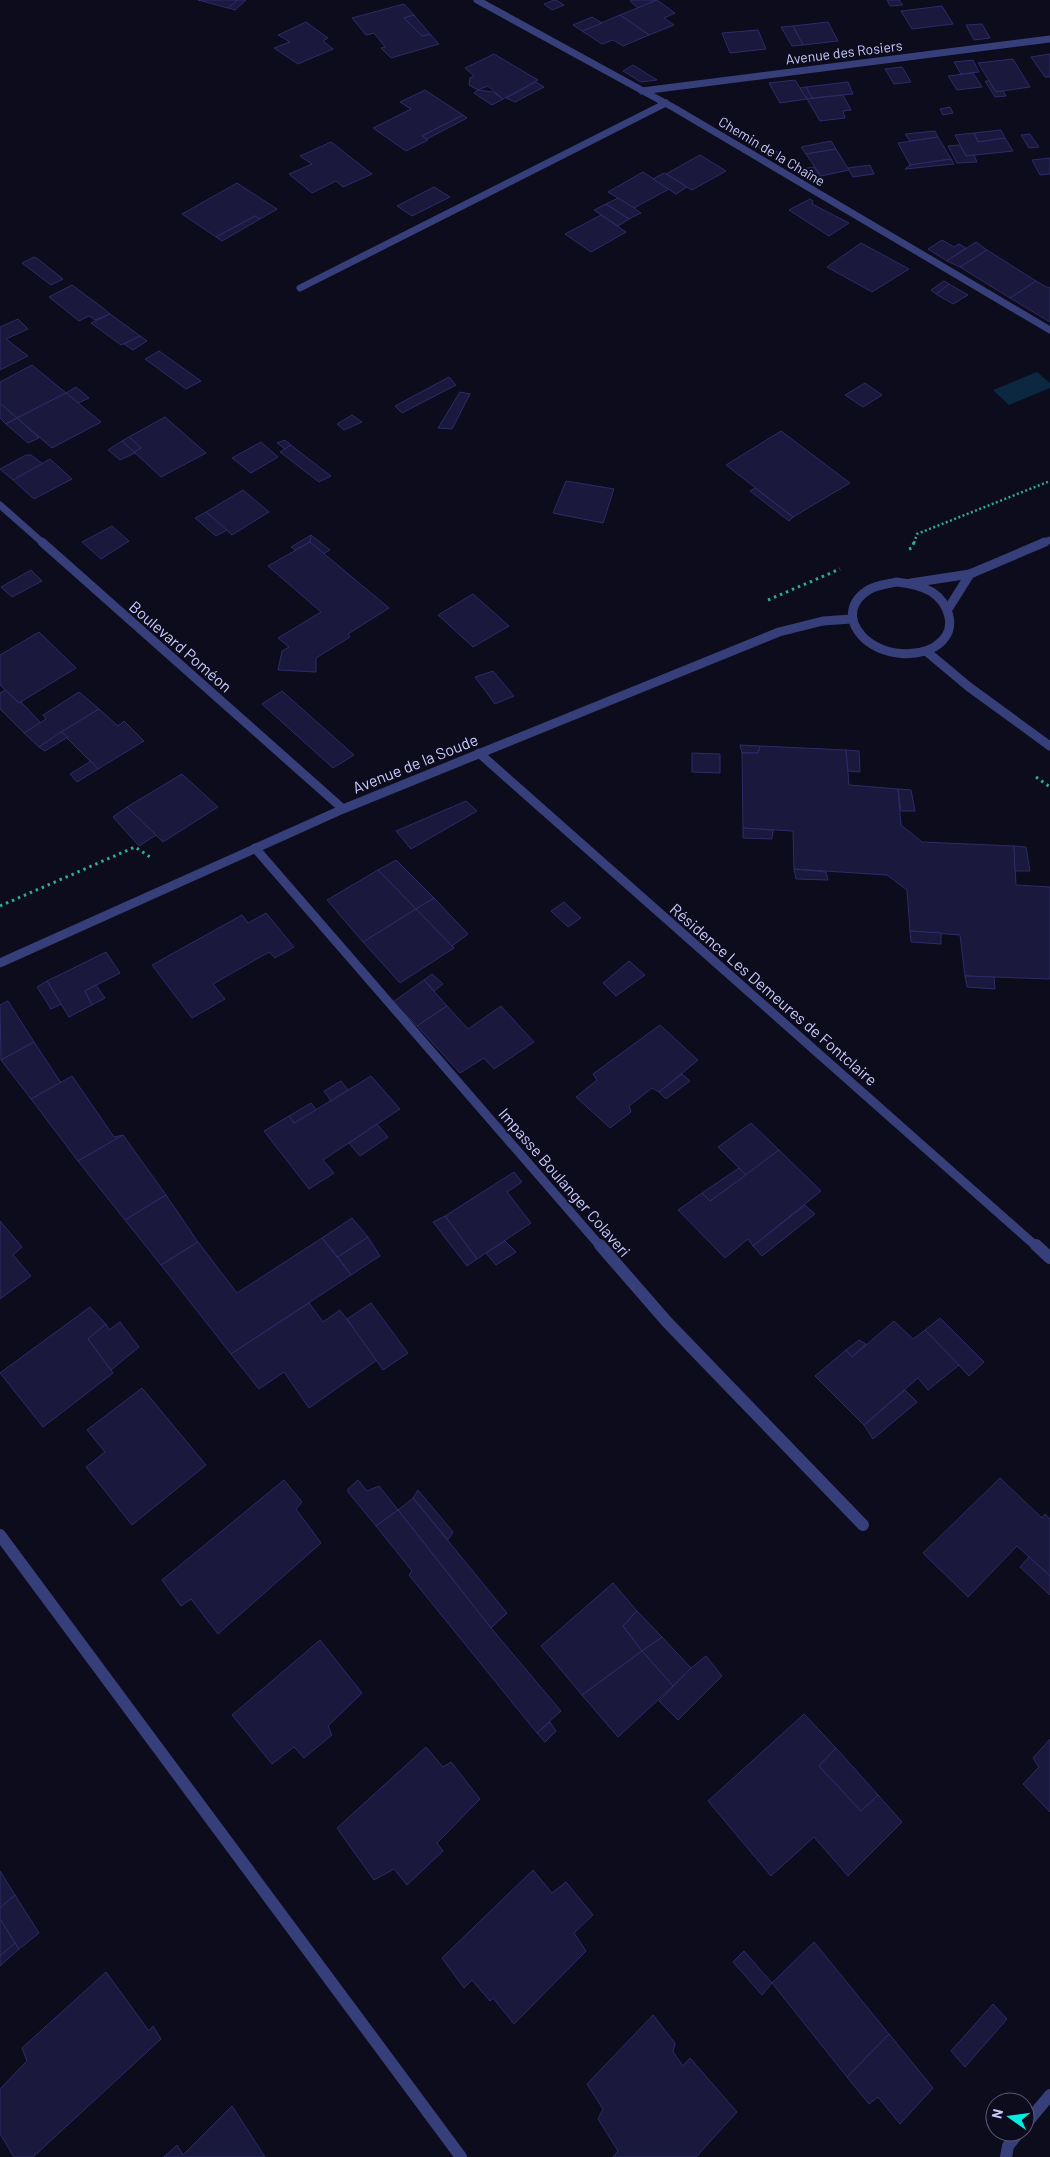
<svg xmlns="http://www.w3.org/2000/svg" width="1050" height="2157" font-family="Barlow,sans-serif">
<rect width="100%" height="100%" fill="#0c0c1c"/>
<polygon fill="#0c2840" points="1037,372 1050,383 1050,388 1009,405 993,390"/>
<g fill="#1a183d" stroke="#2d2b68">
<polygon points="198,0 238,0 228,8"/>
<polygon points="238,0 246,0 235,10 228,8"/>
<polygon points="554,0 556,0 564,5 552,10 544,4"/>
<polygon points="633,0 657,0 638,8 630,1"/>
<polygon points="657,0 675,13 664,18 674,25 649,35 620,15"/>
<polygon points="887,0 899,0 903,5 890,6"/>
<polygon points="404,4 414,15 404,18 422,36 430,34 439,44 391,58 381,48 385,47 374,33 366,35 352,18"/>
<polygon points="942,6 953,24 912,29 901,11"/>
<polygon points="414,15 430,34 422,36 404,18"/>
<polygon points="620,15 649,35 623,46 613,40 602,44 582,31"/>
<polygon points="592,17 602,23 582,31 573,25"/>
<polygon points="306,22 328,38 323,41 333,49 298,64 274,48 290,42 278,35"/>
<polygon points="828,22 838,41 803,45 793,26"/>
<polygon points="982,24 990,38 974,40 966,25"/>
<polygon points="793,26 803,45 792,46 781,27"/>
<polygon points="758,30 766,49 730,53 722,33"/>
<polygon points="494,54 538,80 503,99 488,86 478,90 469,85 470,78 474,76 465,68"/>
<polygon points="1050,54 1050,77 1045,77 1031,57"/>
<polygon points="1013,59 1030,87 996,92 978,63"/>
<polygon points="973,60 979,72 961,74 954,62"/>
<polygon points="633,65 657,80 641,82 623,71"/>
<polygon points="902,67 911,82 894,84 885,69"/>
<polygon points="973,73 982,87 957,90 948,76"/>
<polygon points="795,80 807,99 780,103 769,83"/>
<polygon points="985,81 989,81 996,92 1003,91 1006,96 995,97"/>
<polygon points="536,82 544,87 515,102 506,98"/>
<polygon points="848,82 853,94 812,98 806,87"/>
<polygon points="806,87 812,98 807,99 800,88"/>
<polygon points="425,90 463,115 422,136 428,140 406,151 373,128 411,109 400,102"/>
<polygon points="478,90 493,92 503,99 492,105 474,93"/>
<polygon points="843,95 851,110 843,111 845,118 820,121 807,99"/>
<polygon points="950,107 953,113 943,115 940,109"/>
<polygon points="463,115 467,118 427,139 422,136"/>
<polygon points="1001,130 1005,138 978,142 974,133"/>
<polygon points="935,131 938,137 910,141 905,134"/>
<polygon points="974,133 978,142 1005,138 1013,151 966,156 955,135"/>
<polygon points="1030,134 1039,147 1029,148 1021,135"/>
<polygon points="938,137 951,159 910,165 898,143"/>
<polygon points="831,141 836,149 806,154 801,147"/>
<polygon points="331,142 372,174 343,187 336,181 312,193 289,174 312,164 300,156"/>
<polygon points="763,144 778,152 771,156 758,147"/>
<polygon points="960,145 966,156 974,155 977,162 957,163 948,146"/>
<polygon points="836,149 849,170 821,176 806,154"/>
<polygon points="700,155 726,171 692,190 666,174"/>
<polygon points="1050,158 1050,174 1040,175 1032,160"/>
<polygon points="951,159 954,164 905,169 910,165"/>
<polygon points="870,165 874,174 853,177 848,168"/>
<polygon points="814,167 824,180 814,181 795,170"/>
<polygon points="643,172 669,189 634,208 608,192"/>
<polygon points="664,173 666,174 687,187 676,194 653,179"/>
<polygon points="237,183 277,209 260,219 255,216 216,237 182,214"/>
<polygon points="434,187 450,197 412,216 397,206"/>
<polygon points="618,198 634,208 641,213 629,219 606,204"/>
<polygon points="810,199 813,201 812,204 849,223 829,236 789,210"/>
<polygon points="606,204 629,219 618,226 594,210"/>
<polygon points="601,215 626,232 591,252 565,234"/>
<polygon points="255,216 260,219 222,241 216,237"/>
<polygon points="942,240 954,247 959,244 966,248 947,261 928,249"/>
<polygon points="976,242 987,250 960,267 947,261"/>
<polygon points="861,243 909,269 872,292 827,267"/>
<polygon points="987,250 1036,281 1010,298 960,267"/>
<polygon points="34,257 38,259 63,279 51,285 22,263"/>
<polygon points="944,281 949,284 946,287 936,294 931,290"/>
<polygon points="1036,281 1048,288 1050,287 1050,322 1010,298"/>
<polygon points="949,284 968,295 953,304 936,294"/>
<polygon points="72,285 103,308 110,314 95,320 89,316 79,321 49,297"/>
<polygon points="110,314 117,319 140,336 121,345 91,323"/>
<polygon points="18,319 28,329 6,339 28,356 0,370 0,327"/>
<polygon points="140,336 147,341 133,350 124,344"/>
<polygon points="159,351 201,381 186,389 145,359"/>
<polygon points="32,365 66,393 17,418 0,403 0,382"/>
<polygon points="449,377 456,385 402,413 395,406"/>
<polygon points="865,383 882,395 863,407 845,395"/>
<polygon points="76,387 89,398 78,403 66,393"/>
<polygon points="460,392 470,394 452,429 438,428"/>
<polygon points="66,393 101,422 52,448 17,418"/>
<polygon points="0,403 17,418 6,424 0,418"/>
<polygon points="352,415 362,422 344,430 337,424"/>
<polygon points="165,417 206,453 161,477 134,452 141,448 129,437"/>
<polygon points="17,418 39,438 28,443 6,424"/>
<polygon points="781,431 850,483 793,517 726,465"/>
<polygon points="129,437 141,448 134,452 122,441"/>
<polygon points="285,440 291,445 285,449 277,443"/>
<polygon points="122,441 135,453 120,460 108,450"/>
<polygon points="261,442 278,457 251,473 232,458"/>
<polygon points="291,445 301,453 331,476 319,482 280,452"/>
<polygon points="26,455 31,455 43,464 13,480 0,469"/>
<polygon points="50,459 72,479 34,499 13,480"/>
<polygon points="566,481 614,489 603,523 553,513"/>
<polygon points="755,488 793,517 789,521 750,491"/>
<polygon points="243,490 269,512 232,535 206,512"/>
<polygon points="206,512 227,530 216,536 195,518"/>
<polygon points="112,526 129,541 101,559 82,542"/>
<polygon points="311,535 310,542 295,550 291,547"/>
<polygon points="311,535 330,550 323,554 310,542"/>
<polygon points="310,542 389,608 348,634 350,637 316,658 316,672 278,670 282,651 289,647 278,638 321,612 268,566"/>
<polygon points="31,570 42,581 12,597 1,587"/>
<polygon points="473,594 509,626 473,647 438,615"/>
<polygon points="39,632 76,668 19,703 0,685 0,655"/>
<polygon points="493,671 514,696 495,704 475,677"/>
<polygon points="5,690 19,703 21,702 41,723 24,733 0,709 0,693"/>
<polygon points="282,691 354,755 333,768 262,704"/>
<polygon points="79,692 99,709 39,747 24,733 46,719 43,715"/>
<polygon points="99,709 118,726 124,721 144,741 98,769 61,732"/>
<polygon points="61,732 68,737 45,751 39,747"/>
<polygon points="740,745 760,746 758,753 742,753"/>
<polygon points="760,746 846,750 849,785 898,789 901,825 922,842 1014,846 1016,885 1050,887 1050,979 965,976 960,935 910,931 907,890 887,875 794,869 793,831 743,828 742,753 758,753"/>
<polygon points="846,750 859,751 860,772 848,771"/>
<polygon points="692,753 720,754 720,773 692,772"/>
<polygon points="91,761 98,769 77,782 70,774"/>
<polygon points="182,774 218,807 163,842 127,807"/>
<polygon points="898,789 911,790 915,811 901,811"/>
<polygon points="466,801 477,811 411,849 396,831"/>
<polygon points="127,807 156,835 139,846 113,817"/>
<polygon points="743,828 773,830 772,839 743,838"/>
<polygon points="1014,846 1026,847 1030,871 1015,871"/>
<polygon points="396,860 434,898 416,909 378,870"/>
<polygon points="794,869 826,872 828,880 796,879"/>
<polygon points="378,870 416,909 363,942 327,900"/>
<polygon points="434,898 468,934 452,946 416,909"/>
<polygon points="564,902 581,918 568,927 551,911"/>
<polygon points="416,909 454,948 400,983 363,942"/>
<polygon points="266,913 294,947 275,958 269,952 213,984 225,999 192,1018 152,965 242,915 248,923"/>
<polygon points="910,931 941,933 941,944 911,942"/>
<polygon points="106,952 120,973 85,991 92,1005 69,1017 47,981"/>
<polygon points="629,961 645,975 616,996 603,983"/>
<polygon points="432,974 443,984 434,991 424,980"/>
<polygon points="965,976 994,977 995,989 967,987"/>
<polygon points="424,980 447,1006 417,1026 393,1002"/>
<polygon points="47,981 61,1004 51,1009 37,987"/>
<polygon points="96,985 105,998 92,1005 85,991"/>
<polygon points="8,1001 34,1042 1,1060 0,1005"/>
<polygon points="447,1006 468,1029 501,1006 534,1042 494,1069 484,1058 460,1073 417,1026"/>
<polygon points="660,1025 698,1060 659,1092 652,1088 629,1106 631,1112 610,1128 576,1097 597,1080 593,1074"/>
<polygon points="34,1042 61,1083 31,1099 1,1060"/>
<polygon points="682,1074 690,1081 666,1099 659,1092"/>
<polygon points="72,1076 114,1137 123,1135 78,1161 31,1099"/>
<polygon points="371,1076 400,1109 323,1160 334,1173 309,1189 264,1131 289,1116 294,1123"/>
<polygon points="341,1081 348,1090 331,1101 324,1091"/>
<polygon points="311,1103 316,1110 294,1123 289,1116"/>
<polygon points="751,1123 779,1150 746,1175 718,1147"/>
<polygon points="377,1124 388,1137 360,1156 349,1143"/>
<polygon points="123,1135 166,1195 125,1220 78,1161"/>
<polygon points="779,1150 821,1191 753,1246 748,1239 725,1258 678,1210 702,1193 710,1201"/>
<polygon points="739,1168 746,1175 710,1201 702,1193"/>
<polygon points="514,1172 522,1182 507,1192 531,1223 477,1259 445,1216"/>
<polygon points="166,1195 198,1242 161,1265 125,1220"/>
<polygon points="805,1205 815,1214 762,1256 753,1246"/>
<polygon points="445,1216 477,1259 467,1266 433,1222"/>
<polygon points="352,1218 368,1237 338,1257 322,1238"/>
<polygon points="0,1221 22,1247 13,1255 31,1276 0,1299"/>
<polygon points="368,1237 380,1256 351,1275 338,1257"/>
<polygon points="322,1238 351,1275 231,1354 161,1265 198,1242 237,1293"/>
<polygon points="505,1241 516,1252 496,1265 486,1253"/>
<polygon points="309,1303 323,1322 340,1310 377,1360 309,1408 284,1372 259,1389 231,1354"/>
<polygon points="371,1303 408,1353 383,1370 347,1319"/>
<polygon points="90,1307 106,1324 88,1339 113,1373 43,1427 0,1373"/>
<polygon points="940,1318 984,1362 969,1376 925,1330"/>
<polygon points="894,1321 913,1339 925,1330 959,1365 928,1390 918,1378 864,1425 815,1376 846,1350 852,1357"/>
<polygon points="120,1322 139,1347 111,1370 88,1339 106,1324 109,1330"/>
<polygon points="859,1340 866,1344 852,1357 846,1350"/>
<polygon points="142,1388 206,1465 132,1525 86,1467 105,1452 87,1430"/>
<polygon points="905,1390 917,1402 873,1439 864,1425"/>
<polygon points="1000,1478 1042,1518 1045,1514 1050,1519 1050,1576 1017,1546 968,1597 923,1553"/>
<polygon points="284,1480 302,1502 296,1509 321,1543 218,1634 191,1599 181,1606 162,1580"/>
<polygon points="358,1480 367,1491 379,1486 398,1510 376,1526 348,1492 348,1489"/>
<polygon points="418,1490 453,1532 448,1540 413,1498"/>
<polygon points="413,1498 507,1613 491,1628 398,1510"/>
<polygon points="398,1510 491,1628 561,1711 537,1733 409,1575 412,1571 376,1526"/>
<polygon points="1029,1557 1050,1576 1050,1595 1020,1567"/>
<polygon points="613,1583 637,1611 623,1626 642,1651 582,1695 541,1646"/>
<polygon points="637,1611 662,1637 642,1651 623,1626"/>
<polygon points="662,1637 691,1668 673,1686 642,1651"/>
<polygon points="320,1640 362,1693 328,1726 332,1735 304,1758 294,1747 272,1764 232,1715"/>
<polygon points="642,1651 673,1686 618,1737 582,1695"/>
<polygon points="706,1656 722,1676 678,1720 659,1701 691,1668"/>
<polygon points="804,1714 836,1748 819,1766 861,1811 878,1795 902,1822 848,1876 814,1837 771,1876 708,1801"/>
<polygon points="550,1722 556,1731 545,1742 537,1733"/>
<polygon points="1050,1739 1050,1812 1023,1784 1039,1767 1033,1758"/>
<polygon points="426,1747 443,1767 451,1762 480,1799 437,1843 443,1851 407,1885 394,1869 374,1880 337,1828"/>
<polygon points="836,1748 878,1795 861,1811 819,1766"/>
<polygon points="533,1870 552,1893 566,1882 593,1915 574,1933 586,1951 514,2024 493,1998 490,2001 472,1980 464,1988 442,1958"/>
<polygon points="0,1871 15,1895 0,1908"/>
<polygon points="15,1895 39,1933 19,1949 0,1919 0,1908"/>
<polygon points="0,1919 15,1943 0,1956"/>
<polygon points="814,1942 889,2034 847,2077 772,1983"/>
<polygon points="15,1943 19,1949 0,1966 0,1956"/>
<polygon points="744,1951 772,1983 762,1995 733,1962"/>
<polygon points="106,1972 149,2031 153,2026 161,2039 33,2157 14,2157 0,2134 0,2089 27,2061 22,2048"/>
<polygon points="993,2004 1007,2019 965,2067 951,2051"/>
<polygon points="653,2015 675,2043 673,2052 683,2066 690,2058 737,2112 696,2157 613,2157 618,2151 598,2119 603,2109 587,2084"/>
<polygon points="889,2034 933,2088 900,2124 878,2097 869,2104 847,2077"/>
<polygon points="232,2106 265,2157 164,2157 177,2145 183,2155"/>
</g>
<g fill="none" stroke-linecap="round" stroke-linejoin="round">
<polyline stroke="#2fab91" stroke-width="2.5" stroke-dasharray="2 2.5" stroke-linecap="butt" points="914,543 917,534 1050,481"/>
<g stroke="#2fab91" stroke-width="3" stroke-dasharray="2.5 4" stroke-linecap="butt">
<polyline points="909,549 912,548 914,542"/>
<polyline points="768,600 840,569"/>
<polyline points="1036,777 1050,787"/>
<polyline points="0,906 135,847 153,859"/>
</g>
<polyline stroke="#373f7b" stroke-width="9" points="479,753 1037,1247"/>
<g stroke="#373f7b" stroke-width="12">
<polyline points="1036,1245 1050,1258"/>
<polyline points="1025,2125 1050,2095"/>
<polyline points="1006,2157 1008,2146 1019,2132"/>
</g>
<g stroke="#373f7b" stroke-width="7">
<polyline points="477,0 676,109 1050,330"/>
<polyline points="642,91 1050,39"/>
<polyline points="300,288 666,103"/>
<polyline points="0,505 43,543"/>
<polyline points="1042,543 1050,540"/>
</g>
<g stroke="#373f7b" stroke-width="9">
<polyline points="42,542 343,809"/>
<path d="M896,582C908,583 922,586 932,592C948,603 957,626 942,641C922,661 880,656 862,636C846,618 851,600 870,589C878,585 888,584 896,582Z"/>
<polyline points="911,583 970,574 1045,542"/>
<polyline points="948,609 970,574"/>
<polyline points="926,651 969,687 1050,746"/>
<polyline points="255,848 601,1247"/>
<polyline points="0,963 343,809 779,632 823,621 851,619"/>
</g>
<g stroke="#373f7b" stroke-width="12">
<polyline points="600,1245 667,1322 863,1525"/>
<polyline points="0,1535 461,2157"/>
</g>
</g>
<g text-anchor="middle" dominant-baseline="central" stroke-width="4" stroke-linejoin="round" paint-order="stroke">
<g font-size="14" fill="#c8cafe" stroke="#0c0c1c">
<text transform="translate(844 52) rotate(-7)">Avenue des Rosiers</text>
<text transform="translate(772 151) rotate(31)">Chemin de la Chaîne</text>
</g>
<g font-size="16" fill="#c8cafe" stroke="#0c0c1c">
<text transform="translate(181 646) rotate(41)">Boulevard Poméon</text>
<text transform="translate(415 763) rotate(-22)">Avenue de la Soude</text>
<text transform="translate(774 994) rotate(41)">Résidence Les Demeures de Fontclaire</text>
<text transform="translate(565 1182) rotate(49)">Impasse Boulanger Colaveri</text>
</g>
</g>
<g transform="translate(1010 2117) rotate(284)"><circle r="24" fill="#0c0c1c" stroke="#575876"/>
<path d="M0-4L9 19L0 12L-9 19Z" fill="#04ede2"/>
<text y="-8" font-size="14" font-weight="bold" text-anchor="middle" fill="#c8cafe">N</text>
</g>
</svg>
